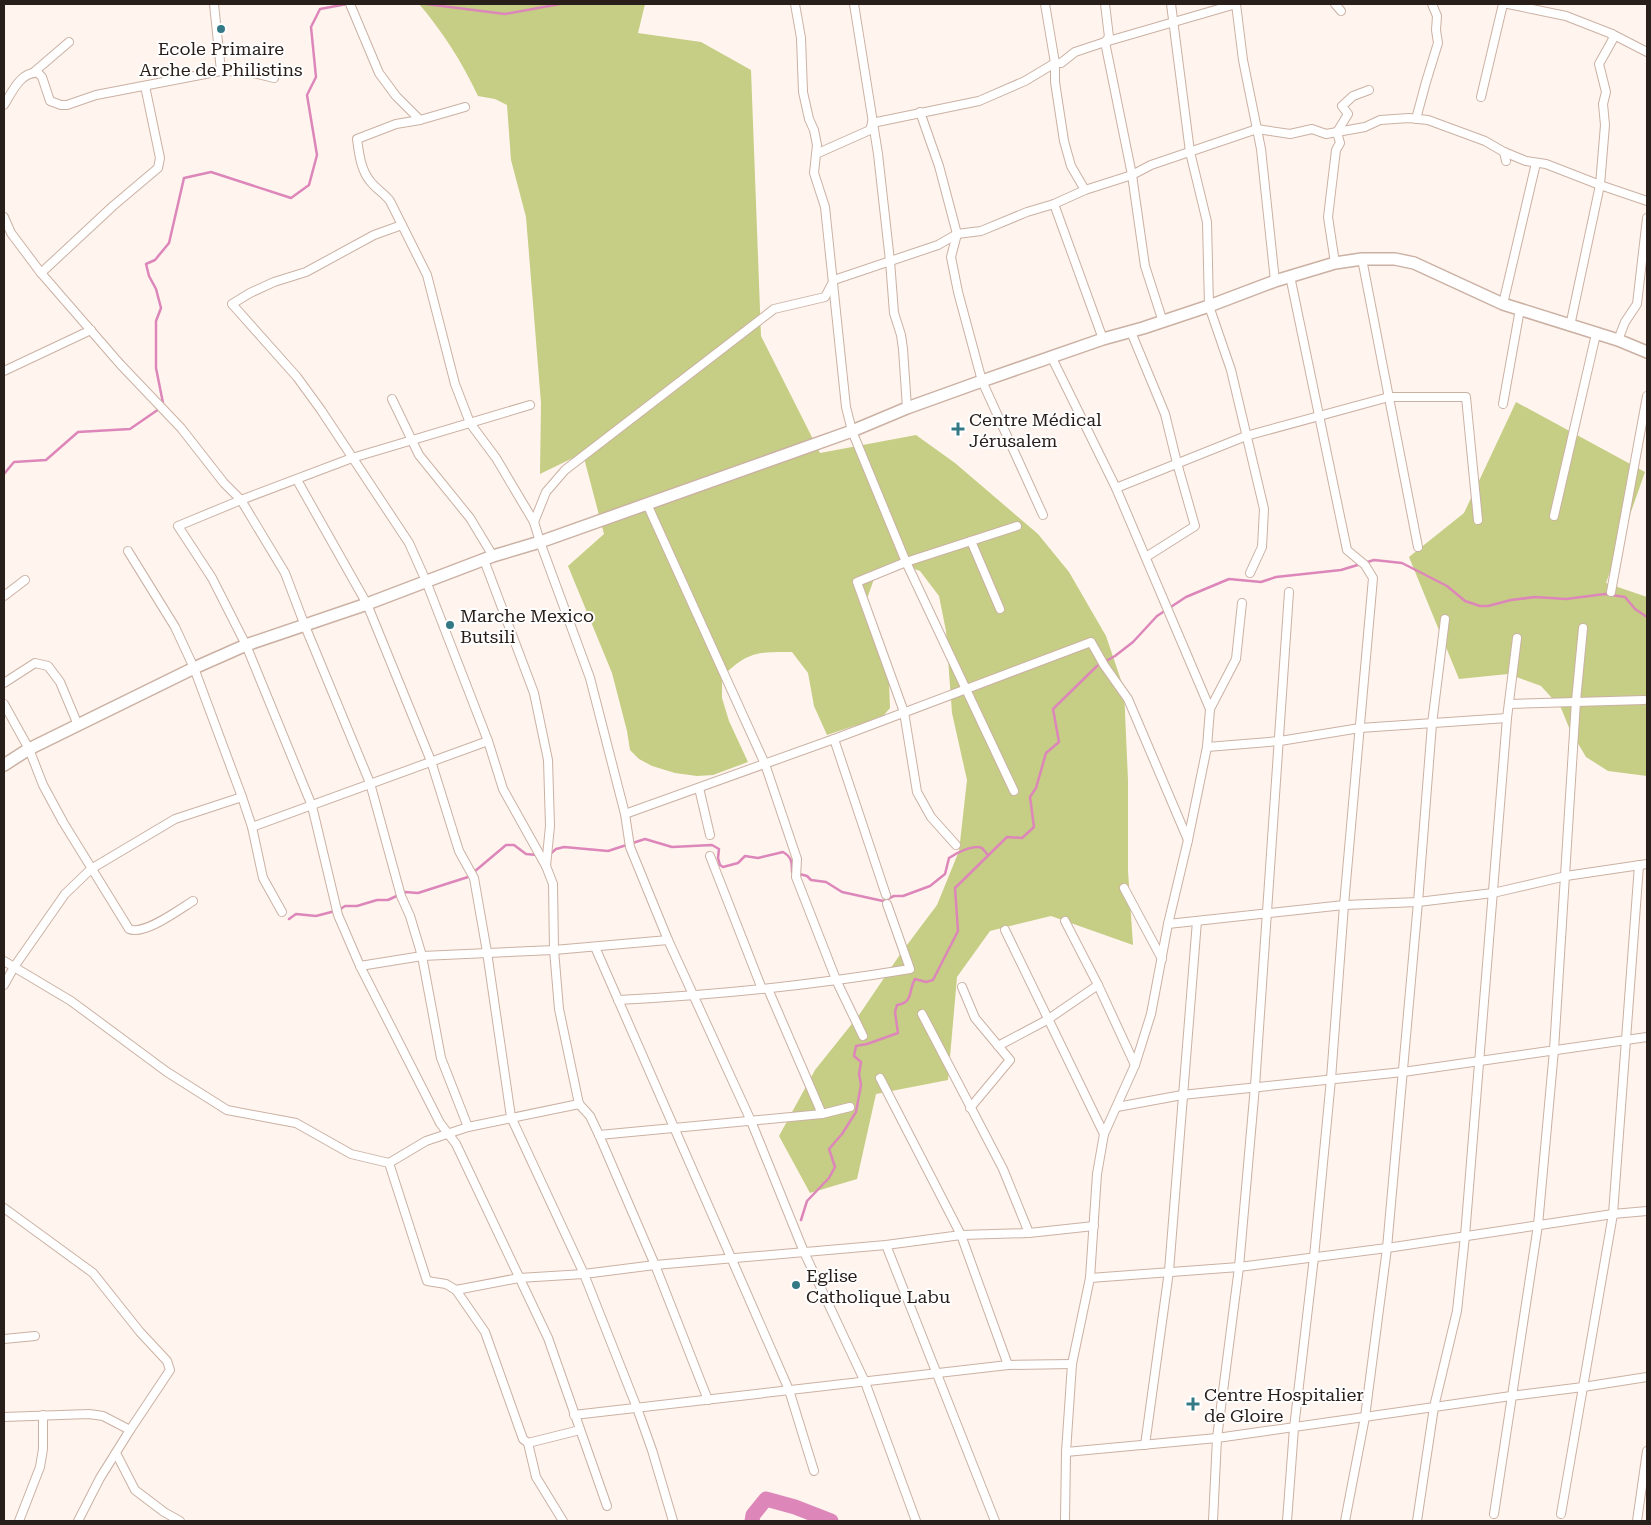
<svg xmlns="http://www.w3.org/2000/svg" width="1651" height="1525" font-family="'Roboto Serif',serif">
<rect width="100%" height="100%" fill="#fff4ee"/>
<g fill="#c5ce84">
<path d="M419,4H645L638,33L701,42L751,70L761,336L820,453L916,435L955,463L1038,534L1069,572L1106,636L1124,689L1128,780V871L1133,945L1051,916L990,931L957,977L948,1080L876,1094L857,1179L810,1193L779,1136L815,1070L859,1015L901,953L937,905L959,851L967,780L952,713L946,631L939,596L920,571L899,563L874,579L863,610L889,682L890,708L878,722L854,726L827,735L814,706L808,673L792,652C758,652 748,651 722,677V698L729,721L748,762L713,775L697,776L675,773L652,766L639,759L630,750L627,731L612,673L568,566L604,534L584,458L581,454L540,474L541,403L526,217L511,160L507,105L495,99L478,96C462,62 443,32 419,4Z"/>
<polygon points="1516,402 1645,472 1606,583 1647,597 1647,776 1608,771 1586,757 1570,730 1561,708 1541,686 1508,674 1459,679 1409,557 1464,513"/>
</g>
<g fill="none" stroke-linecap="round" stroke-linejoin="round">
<g stroke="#dd86ba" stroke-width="2.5">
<polyline points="426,4 505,14 560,4"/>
<polyline points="4,474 14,462 46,460 78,432 130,429 159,409 163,403 156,368 156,321 161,308 156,289 149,276 146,264 155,260 169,243 184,178 211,172 291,198 309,185 317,155 307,95 316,77 311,27 320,9 347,4"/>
<path d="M549,855L556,849L564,847L608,851L645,839L672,847L712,845L719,849L718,858L720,865L723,867L738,863L745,856L758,858L783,852C792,857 792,863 792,872L807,876L811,880L826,882L842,892L883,901L894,896H903L930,886L945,874L949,858C956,853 974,844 982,848C984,850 986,853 988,855"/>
<polyline points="289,919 296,914 316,916 339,910 345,906 357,906 377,900 388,900 405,892 418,893 468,877 506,845 514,845 526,854 537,855"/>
<path d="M801,1220L807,1201L829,1178L835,1167L829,1149L842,1134L856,1112L861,1085L859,1074L861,1062L854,1056L856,1046L867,1044L898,1033L895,1012L897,1005C914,1002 908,991 915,979L926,982L933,980L958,931L955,888L1007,837L1022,838L1034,827L1030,797L1036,788L1046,753L1059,742L1053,709L1097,666L1115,656L1133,642L1157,616L1186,597L1229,579L1261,582L1276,577L1341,570L1374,560L1402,563L1447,586L1465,601L1480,606H1488L1511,600L1535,597L1566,599L1605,594L1625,597L1635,609L1647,617"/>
</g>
<polyline stroke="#dd86ba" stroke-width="15" points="752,1521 753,1515 766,1499 795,1507 831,1521"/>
<defs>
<g id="street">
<polyline points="214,4 221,71"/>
<polyline points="350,4 379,73 396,96 420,120"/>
<polyline points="795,4 801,38 803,92 809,119 814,130 817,145 814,173 825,207 846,407 852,431 906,562 1014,791"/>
<polyline points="854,4 878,154 890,261 894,313 901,335 903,349 907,408"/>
<polyline points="1045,4 1055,63 1055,82 1064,141 1071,166 1085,190"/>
<polyline points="1171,4 1190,152 1207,222 1209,306 1231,370 1264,509 1262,547 1250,573"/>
<polyline points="1236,4 1243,60 1261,149 1275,281"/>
<polyline points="1335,4 1341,11"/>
<polyline points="1508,4 1566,16 1612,34 1647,52"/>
<polyline points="34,72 69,42"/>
<polyline points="1481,97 1503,4"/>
<path d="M4,105C12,92 21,71 38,73L42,77L50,101L61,105H67L96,95L221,71L249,72L274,78"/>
<path d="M465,107L420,120L396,124L357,139C359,154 361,170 370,181C376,189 384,193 390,201L427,275L455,384L470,423L496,458L534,522L540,542L590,678L625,814L630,847L668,940L751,1121L804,1252L865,1382L916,1521"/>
<polyline points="920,112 939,166 957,234 951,257 958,292 982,381 1043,515"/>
<polyline points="1416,119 1426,82 1438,43 1436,30 1437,16 1432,4"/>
<polyline points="872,123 979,101 1025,81 1055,63 1061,63 1075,52 1105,42 1109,37 1105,4"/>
<polyline points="1504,152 1526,161 1546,164 1600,185 1647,201"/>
<polyline points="816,154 870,130 872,123"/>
<polyline points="1054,204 1103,339"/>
<polyline points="4,217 11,233 41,273 120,364 181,428 224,483 241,500 285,573 305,626 370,783 401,896 410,916 422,956 441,1058 468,1127"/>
<polyline points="402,225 374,235 306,272 274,282 250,293 232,304 297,377 321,410 409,543 426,581 488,741 503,789 546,866"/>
<polyline points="1362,259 1418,547"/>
<polyline points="1335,263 1328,217 1336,150 1340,143 1337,132 1348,114 1342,106 1353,96 1369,90"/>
<polyline points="41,273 113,206 158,168 160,158 145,86"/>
<polyline points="1503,304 1536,163"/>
<polyline points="1163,322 1145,266 1132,175 1105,42 1236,4"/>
<polyline points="1570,326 1600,185 1605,125 1603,104 1606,92 1599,64 1613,39 1612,34"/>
<polyline points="1131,332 1165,414 1177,463 1195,526 1146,557"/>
<polyline points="1618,340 1625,322 1637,304 1647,218"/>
<polyline points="1052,358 1116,488 1210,709 1207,747 1188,840 1168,924 1151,1014 1135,1065 1104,1134 1097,1174 1090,1278 1072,1364 1066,1452 1065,1521"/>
<polyline points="4,371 91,330"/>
<polyline points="392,399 419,455 470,518 493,556"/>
<polyline points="1503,404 1520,309"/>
<polyline points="530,405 352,458 241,500 178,526 212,578 246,645 312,806 338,915 360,966 440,1123 456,1144 548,1338 607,1506"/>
<polyline points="297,480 367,604 431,761 459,851 474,878 487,952 511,1117 584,1274 637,1408 652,1450 673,1521"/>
<polyline points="1116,488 1246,436 1389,397 1466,397 1478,520"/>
<polyline points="647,504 765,764 797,859 796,877 837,982 863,1036"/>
<polyline points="1554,516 1596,334"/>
<polyline points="534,522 546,492 565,470 774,309 825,297 834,280 938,245 957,234 981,231 1027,212 1054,204 1085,190 1132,175 1151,165 1257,129 1290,134 1312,129 1326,134 1365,127 1380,120 1409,118 1428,120 1485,141 1504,152 1506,161"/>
<polyline points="971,541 1000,609"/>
<polyline points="128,551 175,627 194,668 242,797 252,827 263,878 282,912"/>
<polyline points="484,560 534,693 548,760 550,826 546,866 553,884 554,950 559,1009 579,1104 590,1116 599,1135 655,1265 708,1400"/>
<polyline points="1611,592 1647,396"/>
<polyline points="4,596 25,580"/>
<polyline points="4,683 35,663 48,666 60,682 78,725"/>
<path d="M4,704L29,749L43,785L63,822L129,929C144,936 180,909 193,901"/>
<polyline points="1509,704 1644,700"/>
<polyline points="1210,709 1236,659 1242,603"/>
<polyline points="834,739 886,895"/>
<polyline points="1207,747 1280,741 1360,728 1507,718"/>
<polyline points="699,788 710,835"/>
<polyline points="625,814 834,739 1091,642 1104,665 1128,699 1188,840"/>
<polyline points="252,827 488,741"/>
<polyline points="956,845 931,817 917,792 904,712 857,582 906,562 1017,526"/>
<polyline points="710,856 762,989"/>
<polyline points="1124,888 1162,959"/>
<polyline points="1065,921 1098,985 1135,1065"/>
<polyline points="1168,924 1344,905 1418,902 1493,893 1566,876 1647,864"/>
<polyline points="1005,930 1104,1134"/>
<polyline points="595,947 789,1390 814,1471"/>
<polyline points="4,961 71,1001 167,1072 227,1110 296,1123 351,1154 389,1163 426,1141 468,1127 579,1104"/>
<polyline points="360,966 422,956 554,950 668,940"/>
<polyline points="4,985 14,967 65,894 91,869 175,819 242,797"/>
<polyline points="962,987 975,1018 1010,1060 970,1108"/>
<polyline points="768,989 822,1114"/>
<path d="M618,1000C716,995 814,985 910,969L887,904"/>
<polyline points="922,1014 1003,1169 1029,1233"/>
<polyline points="998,1046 1047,1020 1098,985"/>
<polyline points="880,1078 961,1235 1008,1365"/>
<polyline points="1117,1107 1182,1095 1403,1072 1647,1037"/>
<polyline points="599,1135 822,1114 850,1107"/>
<polyline points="389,1163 427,1281 446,1284 456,1290 485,1332 523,1439 528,1443 536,1477 563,1521"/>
<polyline points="4,1208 93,1273 140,1332 167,1361 170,1370 130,1430"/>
<polyline points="886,1245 995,1521"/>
<polyline points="1090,1278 1239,1267 1387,1248 1613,1214 1647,1211"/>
<polyline points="456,1290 519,1278 584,1274 655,1265 886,1245 961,1235 1029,1233 1094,1226"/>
<polyline points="4,1339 35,1336"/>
<polyline points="574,1415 1008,1365 1072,1364"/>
<polyline points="4,1417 89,1414 103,1416 130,1430 100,1478 78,1521"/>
<polyline points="528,1443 580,1430"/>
<polyline points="1145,1445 1169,1271 1197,921"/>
<polyline points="1066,1452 1217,1438 1511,1396 1583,1387 1647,1377"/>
<polyline points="116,1453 135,1490 164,1512 180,1521"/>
<polyline points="1494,1514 1538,1225 1554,1050 1576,701 1583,628"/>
<polyline points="1561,1514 1613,1214 1639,865"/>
<polyline points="19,1521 40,1467 43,1449 43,1415"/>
<polyline points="1213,1521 1217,1438 1239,1267 1255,1086 1289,592"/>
<polyline points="1287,1521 1294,1428 1314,1257 1331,1079 1344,905 1373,578 1365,565 1347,550 1290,276"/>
<polyline points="1345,1521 1365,1417 1387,1248 1418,902 1432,724 1445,619"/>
<polyline points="1417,1521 1434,1407 1457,1311 1465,1236 1507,718 1517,638"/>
<polyline points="1637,1521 1647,1451"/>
</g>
<polyline id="secondary" points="4,765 29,749 194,668 246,645 367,604 493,556 540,542 647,504 852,431 907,408 982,381 1103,339 1143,328 1209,306 1275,281 1335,263 1362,259 1395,259 1414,263 1503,304 1618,340 1647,352"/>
</defs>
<use href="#street" stroke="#cbb1a3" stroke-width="10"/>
<use href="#secondary" stroke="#cbb1a3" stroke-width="14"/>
<use href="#street" stroke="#fff" stroke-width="8"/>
<use href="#secondary" stroke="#fff" stroke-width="11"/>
</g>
<g fill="#337986" stroke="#fff" stroke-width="2">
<circle cx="221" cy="29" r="5"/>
<path d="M955.5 421.5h5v5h5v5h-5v5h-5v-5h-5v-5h5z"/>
<circle cx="450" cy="625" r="5"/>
<circle cx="796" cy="1285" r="5"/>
<path d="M1190.5 1396.5h5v5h5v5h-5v5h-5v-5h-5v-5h5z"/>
</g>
<g text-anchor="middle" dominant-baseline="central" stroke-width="4" stroke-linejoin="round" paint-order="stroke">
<g font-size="18" fill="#291f1a" stroke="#fff" text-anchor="start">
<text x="221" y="48" text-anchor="middle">Ecole Primaire<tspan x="221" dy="21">Arche de Philistins</tspan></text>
<text x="969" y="419">Centre Médical<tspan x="969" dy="21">Jérusalem</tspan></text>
<text x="460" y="615">Marche Mexico<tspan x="460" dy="21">Butsili</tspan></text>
<text x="806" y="1275">Eglise<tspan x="806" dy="21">Catholique Labu</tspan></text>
<text x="1204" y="1394">Centre Hospitalier<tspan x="1204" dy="21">de Gloire</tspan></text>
</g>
</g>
<rect width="1651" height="1525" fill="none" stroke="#291f1a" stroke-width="10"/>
</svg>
